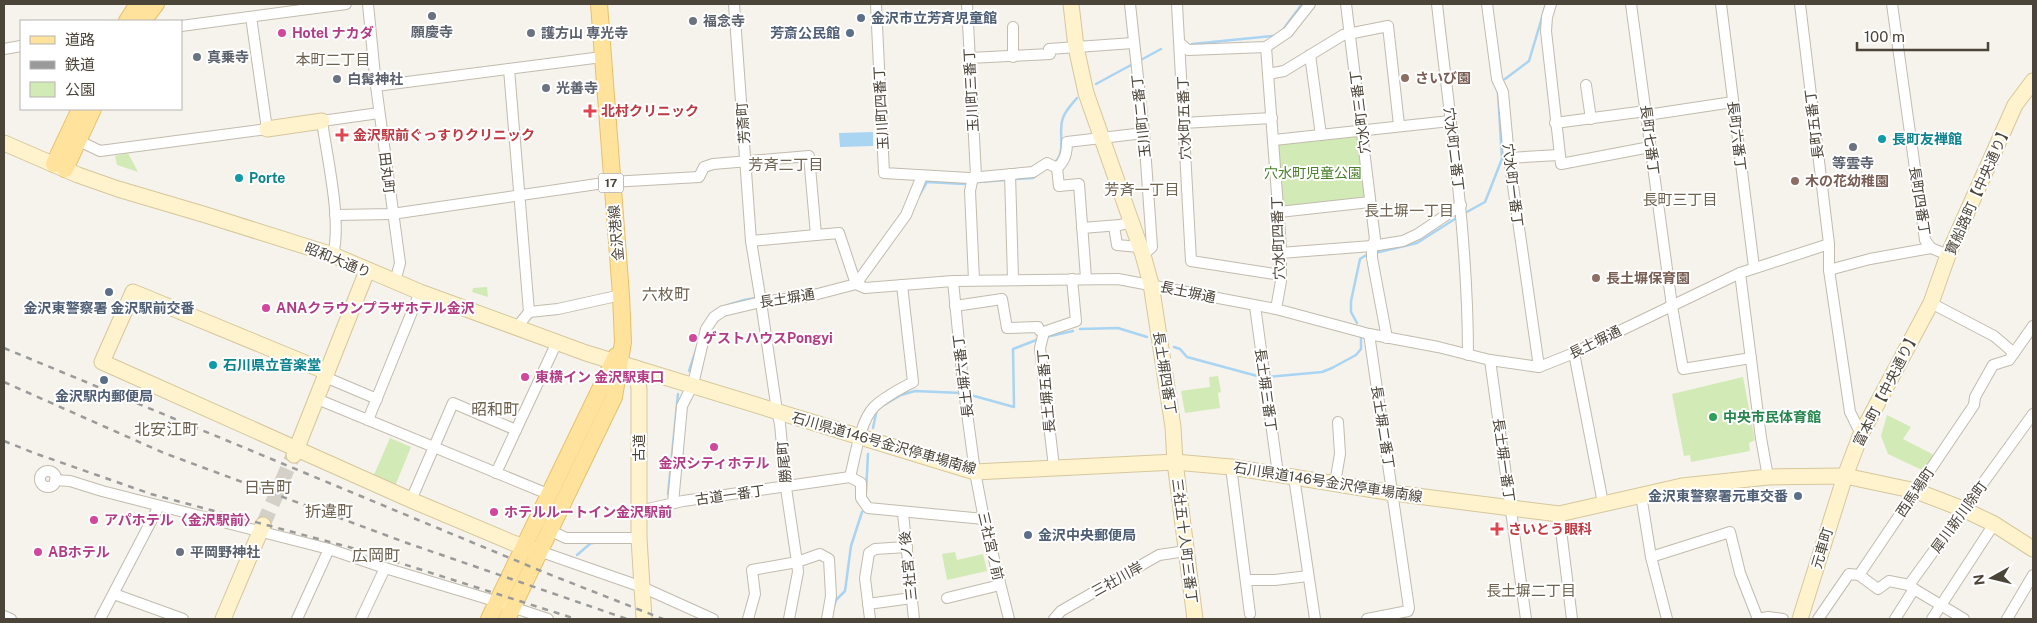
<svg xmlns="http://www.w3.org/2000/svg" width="2037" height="623" font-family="'Public Sans','Noto Sans JP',sans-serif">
<rect width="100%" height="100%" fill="#f6f3ec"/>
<g fill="#d2eab5">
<polygon points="1355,135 1358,137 1365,197 1363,200 1285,209 1281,206 1278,146 1279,143"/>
<polygon points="128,153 138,172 117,165 115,156"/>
<polygon points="487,287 488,297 472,292 473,288"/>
<polygon points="1218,376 1221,392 1218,393 1220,408 1185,413 1181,391 1210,387 1209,377"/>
<polygon points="1743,377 1755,440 1749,443 1750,451 1691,462 1690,455 1684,456 1672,394"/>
<polygon points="1887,415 1911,427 1903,439 1934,455 1924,471 1888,454 1881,436"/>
<polygon points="390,438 411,447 395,486 373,477"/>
<polygon points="955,552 957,560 983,554 987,571 947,580 942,554"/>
</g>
<polygon fill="#a9d4f2" points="873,132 873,146 840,147 839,133"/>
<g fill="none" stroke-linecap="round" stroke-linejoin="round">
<g stroke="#a9d4f2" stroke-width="2.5">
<polyline points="1282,31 1302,4"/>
<polyline points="1192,44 1273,36"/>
<polyline points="1139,61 1161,49"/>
<polyline points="1505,79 1529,61 1546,4"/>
<polyline points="1096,84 1131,65"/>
<path d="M1053,164C1068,153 1057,132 1063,118C1065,111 1072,104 1077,98"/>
<polyline points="1015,179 1033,178 1037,175"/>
<polyline points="979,182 1006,180"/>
<polyline points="919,196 927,182 964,184"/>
<polyline points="1465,213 1485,202 1502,159 1498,93"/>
<polyline points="1375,253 1417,243 1458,217"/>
<polyline points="728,305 744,300 756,298"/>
<polyline points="1357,323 1351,312 1351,301 1360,259 1368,254"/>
<polyline points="1080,329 1118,328 1147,337"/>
<polyline points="1046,337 1073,331"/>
<polyline points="1174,347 1180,349 1187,357 1261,377"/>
<polyline points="689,371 697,347"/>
<polyline points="1268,377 1322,372 1332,368 1356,355 1361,349 1361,336"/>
<polyline points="967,394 1014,407 1013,349 1039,339"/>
<polyline points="873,428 877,409 901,395 915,391 961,393"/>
<polyline points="866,492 868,454"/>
<polyline points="668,494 678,394"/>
<polyline points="577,555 591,543 594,543"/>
<polyline points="834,606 836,600 845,591 851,546 862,512"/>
</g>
<polyline stroke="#d4d0c8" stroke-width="15" stroke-dasharray="15 8" stroke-linecap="butt" points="263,525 293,456"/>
<defs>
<g id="street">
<polyline points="368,4 376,86 400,263 395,282"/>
<polyline points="734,4 751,241 761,302 777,411 780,424 786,488 797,562 798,572 789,619"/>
<polyline points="876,4 884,173 969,178 1033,172 1047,163 1057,168 1059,186 1079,184 1086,278"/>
<polyline points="967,4 976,176"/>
<polyline points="1130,4 1144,133 1152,247 1143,255"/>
<polyline points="1177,4 1191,261 1281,275"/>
<polyline points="1346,4 1375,239 1372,246 1372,258 1387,338"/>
<path d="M1437,4C1450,121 1468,237 1468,355"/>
<polyline points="1487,4 1497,79 1503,92 1509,158 1539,367"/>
<polyline points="1551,4 1547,17 1546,31 1561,164 1650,147"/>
<polyline points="1631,4 1672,306 1683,369 1751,358"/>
<polyline points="1721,4 1754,267"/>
<polyline points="1800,4 1829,244 1829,270 1850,412 1861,434"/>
<polyline points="1892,4 1925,240 1931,248"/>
<polyline points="181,26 346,4"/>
<polyline points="1013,27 1013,57"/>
<polyline points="1181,44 1188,50 1266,47 1288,32 1310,4"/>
<polyline points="1266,47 1281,248 1281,281 1276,309"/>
<polyline points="4,49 21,46"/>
<polyline points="1310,55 1321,135"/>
<polyline points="970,58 1050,54 1049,49 1133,43"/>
<polyline points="509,69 529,312 517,327"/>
<polyline points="1268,74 1284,71 1343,35 1388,26 1399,125"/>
<polyline points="1586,85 1591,119"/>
<polyline points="376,86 602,57"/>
<polyline points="1647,115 1733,102"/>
<polyline points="1183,123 1272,118"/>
<polyline points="1555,123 1646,111"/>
<polyline points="75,139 100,151 267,129 251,17"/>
<polyline points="1274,140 1450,121"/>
<polyline points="1509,158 1558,155"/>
<path d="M1057,168C1065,161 1067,153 1067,142L1144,133"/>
<polyline points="1010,174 1013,279"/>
<polyline points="973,177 970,191 974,280"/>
<polyline points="1279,212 1370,202"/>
<polyline points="335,215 392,214 611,182 699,177 704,167 713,164 809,156 816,235 839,233 856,284"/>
<polyline points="1114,226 1117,245 1139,247"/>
<polyline points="1082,228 1120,225 1131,222"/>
<polyline points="751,241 816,235"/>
<polyline points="1280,253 1372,246 1403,241 1418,234 1461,205"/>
<path d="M333,255C342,220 327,158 322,121L379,113"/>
<polyline points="1829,270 1870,259 1931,248 1948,255"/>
<polyline points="1740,273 1761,438 1768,477"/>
<polyline points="953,281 963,383 975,472 984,519 1009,619"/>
<polyline points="856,284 906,215 922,176"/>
<polyline points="1931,303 1994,336 2014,353"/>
<polyline points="955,306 1002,299 1007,328 1038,327 1039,330 1044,333"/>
<polyline points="1255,306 1278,474"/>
<polyline points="529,312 558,309 621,295"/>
<polyline points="1574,353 1603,503"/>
<polyline points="1490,360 1526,619"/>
<polyline points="325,377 377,399"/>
<polyline points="317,399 548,494"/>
<polyline points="368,420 420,292"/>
<polyline points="1054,467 1040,348 1044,332 1076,321 1072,279"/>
<polyline points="1231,467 1250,614"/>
<circle cx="48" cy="479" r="8"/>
<polyline points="496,473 557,342"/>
<path d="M850,477C855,458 860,421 874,407C884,397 900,389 913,382L902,285"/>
<polyline points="850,477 861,483 861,498 868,508 984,519"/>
<polyline points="1294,477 1315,619"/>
<polyline points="55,480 70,481 102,491 329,549 385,568 485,598 548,619"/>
<polyline points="1335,483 1340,454 1338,422"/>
<polyline points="1641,495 1651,557 1667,619"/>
<polyline points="411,500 453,403 516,430"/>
<polyline points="673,503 682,406 693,384 706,329 714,317 723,311 761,302 810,296 856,284 865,288 953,281 1118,279 1276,309 1369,334 1438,347 1490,360 1539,367 1574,353 1740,273 1829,244"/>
<polyline points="639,511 683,501 850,477"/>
<polyline points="903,513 914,619"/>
<polyline points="1559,514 1572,619"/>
<polyline points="549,530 566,538 639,538"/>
<polyline points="539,551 642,587 713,619"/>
<polyline points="1651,557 1730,532 1740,573 1758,619"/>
<polyline points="1859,575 1878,589 1889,581 1909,585"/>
<polyline points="1246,580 1275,580 1308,576"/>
<polyline points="1914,589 1964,619"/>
<polyline points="114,594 183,619"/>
<polyline points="947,598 1000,585"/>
<polyline points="868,604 912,598"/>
<polyline points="4,616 11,619"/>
<polyline points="100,619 159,506"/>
<polyline points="297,619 329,549"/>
<polyline points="361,619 385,568"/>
<polyline points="748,619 755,594 752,570 797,562 820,554 829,559 831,596 827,619"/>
<polyline points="870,619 865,578 869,553 875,549 907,547"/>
<polyline points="1054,619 1061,611 1159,555 1186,551"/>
<polyline points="1367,619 1408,611 1409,608 1369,334"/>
<polyline points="1758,619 1768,617 1783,619"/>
<polyline points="1818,619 1849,574 1859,575 1974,405 1975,397 1993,365 2009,360 2033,326"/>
<polyline points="1895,619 1914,589 1909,585 2033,414"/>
<polyline points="1932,619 1994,524"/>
<polyline points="2007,619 2033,575"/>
</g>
<g id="secondary">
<polyline points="1071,4 1076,47 1086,93 1143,255 1151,284 1173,427 1175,462 1195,619"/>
<polyline points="267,129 322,121"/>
<polyline points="4,143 78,175 118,189 206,215 333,255 420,292 586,353 975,472 1175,462 1231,467 1393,493 1559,514 1682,486 1768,477 1845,476 1916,491 1963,509 1994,524 2033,549"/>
<polyline points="636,368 639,389 639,538 644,619"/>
<polyline points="327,372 133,292 102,362 411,500 513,543 535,550"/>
<polyline points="294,455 367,271"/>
<polyline points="223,619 263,525"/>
<polyline points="1800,619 1845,476 1861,434 1931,303 1948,255 2015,105 2033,81"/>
</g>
<g id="primary">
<polyline points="127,21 138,4"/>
<polyline points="143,21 156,4"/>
<polyline points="54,164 80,109"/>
<polyline points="65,169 93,109"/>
<polyline points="489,619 616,356"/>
<polyline points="507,619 614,397 623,342 621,295 599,4"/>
</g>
</defs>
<use href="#street" stroke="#c2bbae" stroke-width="12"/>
<use href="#secondary" stroke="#d6c79b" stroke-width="17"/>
<use href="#primary" stroke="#e6c16a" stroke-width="18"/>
<use href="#street" stroke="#fff" stroke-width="10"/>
<use href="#secondary" stroke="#fff3cd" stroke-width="15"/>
<use href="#primary" stroke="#ffe39c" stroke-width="16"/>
<g stroke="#9a9a9a" stroke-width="2.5" stroke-dasharray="6 6" stroke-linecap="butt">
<polyline points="4,348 546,573 663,619"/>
<polyline points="4,382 164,453 407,543 627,619"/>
<polyline points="4,441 34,453 151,494 356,549 576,619"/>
</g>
</g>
<g fill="#6b7280" stroke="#fff" stroke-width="2">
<circle cx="432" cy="16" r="5"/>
<circle cx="693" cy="21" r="5"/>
<circle cx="531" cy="33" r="5"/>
<circle cx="197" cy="57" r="5"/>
<circle cx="337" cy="79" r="5"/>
<circle cx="546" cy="88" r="5"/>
<circle cx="1853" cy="147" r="5"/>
<circle cx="180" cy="552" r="5"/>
</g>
<g fill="#5c6f8a" stroke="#fff" stroke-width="2">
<circle cx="861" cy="18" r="5"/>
<circle cx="850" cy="33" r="5"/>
<circle cx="109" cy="292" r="5"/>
<circle cx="104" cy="380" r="5"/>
<circle cx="1798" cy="496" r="5"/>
<circle cx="1028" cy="535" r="5"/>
</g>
<g fill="#d1479c" stroke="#fff" stroke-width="2">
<circle cx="282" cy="33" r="5"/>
<circle cx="266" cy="308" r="5"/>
<circle cx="693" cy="338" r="5"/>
<circle cx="525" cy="377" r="5"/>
<circle cx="714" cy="447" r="5"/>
<circle cx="494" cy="512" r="5"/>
<circle cx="94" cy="520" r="5"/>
<circle cx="38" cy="552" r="5"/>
</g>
<g fill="#8d6e63" stroke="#fff" stroke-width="2">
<circle cx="1405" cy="78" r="5"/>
<circle cx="1795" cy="181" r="5"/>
<circle cx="1596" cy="278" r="5"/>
</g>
<g fill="#e0444e" stroke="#fff" stroke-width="2">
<path d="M587.5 103.5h5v5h5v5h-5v5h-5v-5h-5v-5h5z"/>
<path d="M339.5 127.5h5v5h5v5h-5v5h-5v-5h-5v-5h5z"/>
<path d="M1494.5 521.5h5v5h5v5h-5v5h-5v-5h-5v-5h5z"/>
</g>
<g fill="#0f9aa8" stroke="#fff" stroke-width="2">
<circle cx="1882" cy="139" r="5"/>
<circle cx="239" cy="178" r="5"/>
<circle cx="213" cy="365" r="5"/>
</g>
<circle fill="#2e9e5b" stroke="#fff" stroke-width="2" cx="1713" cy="417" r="5"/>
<g text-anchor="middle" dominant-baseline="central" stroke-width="4" stroke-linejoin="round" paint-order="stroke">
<rect fill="#fff" stroke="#817c74" stroke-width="1" x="598.5" y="173.5" width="25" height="19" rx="4"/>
<g font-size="12" font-weight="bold" fill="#4b4439">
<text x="611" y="183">17</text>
</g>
<g font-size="14" font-weight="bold" fill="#4e5e75" stroke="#fff" text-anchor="start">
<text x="871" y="18">金沢市立芳斉児童館</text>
<text x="840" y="33" text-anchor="end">芳斎公民館</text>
<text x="109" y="308" text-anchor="middle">金沢東警察署 金沢駅前交番</text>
<text x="104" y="396" text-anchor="middle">金沢駅内郵便局</text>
<text x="1788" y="496" text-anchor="end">金沢東警察署元車交番</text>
<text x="1038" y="535">金沢中央郵便局</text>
</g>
<g font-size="14" font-weight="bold" fill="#5b616d" stroke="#fff" text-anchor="start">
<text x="703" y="21">福念寺</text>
<text x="432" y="32" text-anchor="middle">願慶寺</text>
<text x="541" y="33">護方山 専光寺</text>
<text x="207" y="57">真乗寺</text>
<text x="347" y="79">白髯神社</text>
<text x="556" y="88">光善寺</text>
<text x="1853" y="163" text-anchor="middle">等雲寺</text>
<text x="190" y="552">平岡野神社</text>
</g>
<g font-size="14" font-weight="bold" fill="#b23c85" stroke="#fff" text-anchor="start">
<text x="292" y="33">Hotel ナカダ</text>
<text x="276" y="308">ANAクラウンプラザホテル金沢</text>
<text x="703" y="338">ゲストハウスPongyi</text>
<text x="535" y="377">東横イン 金沢駅東口</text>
<text x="714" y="463" text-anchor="middle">金沢シティホテル</text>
<text x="504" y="512">ホテルルートイン金沢駅前</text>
<text x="104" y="520">アパホテル〈金沢駅前〉</text>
<text x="48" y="552">ABホテル</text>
</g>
<g font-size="14" font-weight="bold" fill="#785e54" stroke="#fff" text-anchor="start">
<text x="1415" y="78">さいび園</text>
<text x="1805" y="181">木の花幼稚園</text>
<text x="1606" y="278">長土塀保育園</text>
</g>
<g font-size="14" fill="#4b4439" stroke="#fff">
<text transform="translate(971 90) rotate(-93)">玉川町三番丁</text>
<text transform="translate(881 108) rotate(-93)">玉川町四番丁</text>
<text transform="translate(1360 112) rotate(-97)">穴水町三番丁</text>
<text transform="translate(1141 116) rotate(-96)">玉川町二番丁</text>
<text transform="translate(1184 118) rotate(-92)">穴水町五番丁</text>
<text transform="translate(743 123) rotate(-94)">芳斎町</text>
<text transform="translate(1814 124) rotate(-97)">長町五番丁</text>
<text transform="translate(1737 136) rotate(83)">長町六番丁</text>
<text transform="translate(1650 140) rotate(83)">長町七番丁</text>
<text transform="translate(1454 149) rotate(83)">穴水町二番丁</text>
<text transform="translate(387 173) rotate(83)">田丸町</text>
<text transform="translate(1513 185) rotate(83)">穴水町一番丁</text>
<text transform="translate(1978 190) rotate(-66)">寶船路町【中央通り】</text>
<text transform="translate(1920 201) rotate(81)">長町四番丁</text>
<text transform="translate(616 233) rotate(-95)">金沢港線</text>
<text transform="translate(1278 238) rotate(-92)">穴水町四番丁</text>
<text transform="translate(338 260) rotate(22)">昭和大通り</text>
<text transform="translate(1188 292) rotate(12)">長土塀通</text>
<text transform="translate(787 298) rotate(-9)">長土塀通</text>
<text transform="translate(1595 342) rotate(-26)">長土塀通</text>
<text transform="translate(1165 373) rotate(81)">長土塀四番丁</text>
<text transform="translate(963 376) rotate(-97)">長土塀六番丁</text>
<text transform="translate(1886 389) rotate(-63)">富本町【中央通り】</text>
<text transform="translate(1266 390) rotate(82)">長土塀三番丁</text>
<text transform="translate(1046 391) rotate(-95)">長土塀五番丁</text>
<text transform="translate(1383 427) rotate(81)">長土塀二番丁</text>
<text transform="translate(884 443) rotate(16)">石川県道146号金沢停車場南線</text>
<text transform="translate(639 448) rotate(-90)">古道</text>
<text transform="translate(1504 460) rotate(82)">長土塀一番丁</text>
<text transform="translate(784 462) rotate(-95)">勝尾町</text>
<text transform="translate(1328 482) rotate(9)">石川県道146号金沢停車場南線</text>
<text transform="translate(1915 492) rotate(-56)">西馬場町</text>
<text transform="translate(730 495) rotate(-8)">古道一番丁</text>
<text transform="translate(1959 517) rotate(-54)">犀川新川除町</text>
<text transform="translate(1185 541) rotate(83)">三社五十人町三番丁</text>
<text transform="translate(991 546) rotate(77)">三社宮ノ前</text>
<text transform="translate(1822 548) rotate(-73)">元車町</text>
<text transform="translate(908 566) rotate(-96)">三社宮ノ後</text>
<text transform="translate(1117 579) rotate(-29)">三社川岸</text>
</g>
<g font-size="14" font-weight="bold" fill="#be3a42" stroke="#fff" text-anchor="start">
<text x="601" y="111">北村クリニック</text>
<text x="353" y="135">金沢駅前ぐっすりクリニック</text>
<text x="1508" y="529">さいとう眼科</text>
</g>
<g font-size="14" font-weight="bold" fill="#0d838f" stroke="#fff" text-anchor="start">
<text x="1892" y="139">長町友禅館</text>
<text x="249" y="178">Porte</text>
<text x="223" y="365">石川県立音楽堂</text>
</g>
<g font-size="14" fill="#4a7f2a" stroke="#fff">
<text x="1313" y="173">穴水町児童公園</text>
</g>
<g font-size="14" font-weight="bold" fill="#27864d" stroke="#fff" text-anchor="start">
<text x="1723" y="417">中央市民体育館</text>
</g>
<g font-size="15" fill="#6e6250" stroke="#fff">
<text x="333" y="59">本町二丁目</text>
<text x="786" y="164">芳斉二丁目</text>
<text x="1142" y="189">芳斉一丁目</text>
<text x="1680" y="199">長町三丁目</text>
<text x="1409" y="210">長土塀一丁目</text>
<text x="1531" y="590">長土塀二丁目</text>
</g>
<g font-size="16" fill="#6e6250" stroke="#fff">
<text x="666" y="294">六枚町</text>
<text x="495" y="409">昭和町</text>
<text x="166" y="429">北安江町</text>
<text x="268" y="487">日吉町</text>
<text x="329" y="511">折違町</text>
<text x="376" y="555">広岡町</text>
</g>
</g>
<rect width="2037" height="623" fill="none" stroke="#4b4439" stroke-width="10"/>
<rect x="20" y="20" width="162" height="90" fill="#ffffff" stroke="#b7b4b0"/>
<rect x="30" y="36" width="25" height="8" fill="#ffe39c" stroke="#b7b4b0"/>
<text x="65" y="45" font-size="15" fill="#4b4439">道路</text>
<rect x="30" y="61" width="25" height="8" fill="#9a9a9a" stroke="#b7b4b0"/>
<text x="65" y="70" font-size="15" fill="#4b4439">鉄道</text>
<rect x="30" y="82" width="25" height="15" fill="#d2eab5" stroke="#b7b4b0"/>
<text x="65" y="95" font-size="15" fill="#4b4439">公園</text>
<g transform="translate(1992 578) rotate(262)" stroke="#ffffff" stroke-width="4" paint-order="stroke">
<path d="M0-4L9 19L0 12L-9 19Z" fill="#4b4439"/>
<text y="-8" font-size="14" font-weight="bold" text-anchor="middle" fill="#4b4439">N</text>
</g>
<path d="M1857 42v8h131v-8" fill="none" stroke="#4b4439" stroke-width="2.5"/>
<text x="1864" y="42" font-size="15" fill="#4b4439" stroke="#ffffff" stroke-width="4" paint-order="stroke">100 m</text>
</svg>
